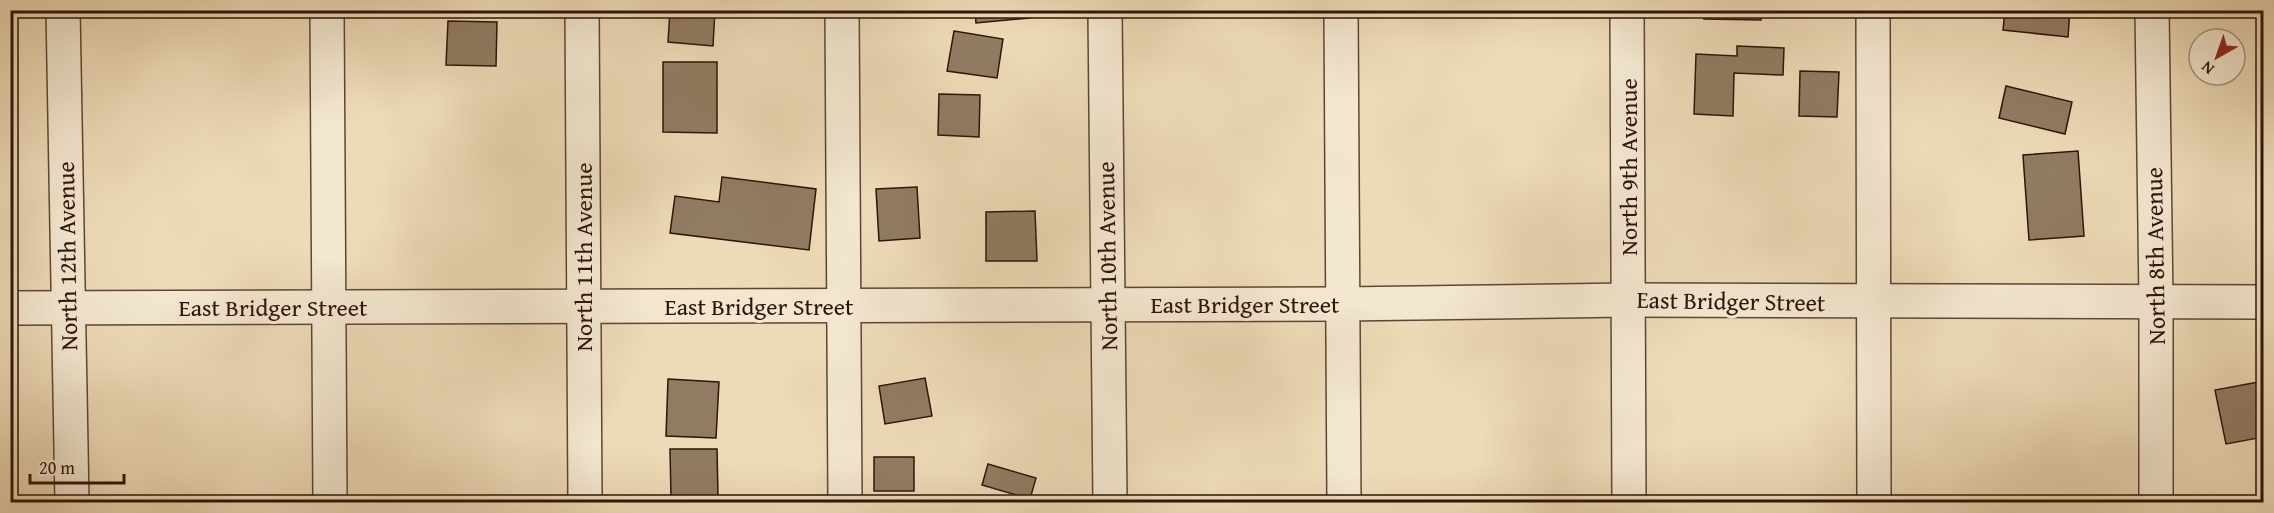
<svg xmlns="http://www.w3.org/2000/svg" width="2274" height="513" font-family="'Gentium Book Plus',serif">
<rect width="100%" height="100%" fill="#eddab6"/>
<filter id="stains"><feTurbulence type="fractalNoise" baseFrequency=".00333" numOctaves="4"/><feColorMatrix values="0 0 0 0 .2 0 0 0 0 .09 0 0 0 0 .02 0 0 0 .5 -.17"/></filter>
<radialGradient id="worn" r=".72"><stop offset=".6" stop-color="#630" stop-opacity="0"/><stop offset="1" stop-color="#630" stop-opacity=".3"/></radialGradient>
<g fill="#917b63" stroke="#2e1409" stroke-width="1.5">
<polygon points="670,10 715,10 713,46 668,42"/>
<polygon points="975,10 1029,10 1030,18 976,23"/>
<polygon points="1704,10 1761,10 1761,20 1704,19"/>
<polygon points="2005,10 2070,10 2068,37 2003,30"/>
<polygon points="448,21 497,22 496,66 446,65"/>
<polygon points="954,31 1003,39 997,78 947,71"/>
<polygon points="1737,46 1784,48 1783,75 1734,73 1733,116 1694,114 1696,54 1737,56"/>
<polygon points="663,62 717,62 717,133 663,132"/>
<polygon points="1800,71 1839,72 1837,117 1799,116"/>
<polygon points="2006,86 2072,102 2065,134 1999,118"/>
<polygon points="939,94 980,95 979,137 938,135"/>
<polygon points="2078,151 2084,236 2029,240 2023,155"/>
<polygon points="722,177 816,189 809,250 670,233 675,196 719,202"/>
<polygon points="917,187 920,238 879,241 876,189"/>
<polygon points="1035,211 1037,261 986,261 986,212"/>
<polygon points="925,378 932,416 885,424 879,386"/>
<polygon points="668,379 719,382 716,438 666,436"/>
<polygon points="2264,381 2264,437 2226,444 2215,390"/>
<polygon points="670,449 717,449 718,496 671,497"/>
<rect x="874" y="457" width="40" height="34"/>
<polygon points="988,464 1036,478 1030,499 982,485"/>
</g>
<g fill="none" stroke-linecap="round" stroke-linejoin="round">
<defs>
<g id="minor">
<polyline points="63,10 72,502"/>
<polyline points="327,10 330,502"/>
<polyline points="582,10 585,502"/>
<polyline points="842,10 845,502"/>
<polyline points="1105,10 1110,502"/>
<polyline points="1341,10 1344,502"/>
<polyline points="1627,10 1629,502"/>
<polyline points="1873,10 1874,502"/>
<polyline points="2152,10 2156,301 2156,502"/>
<polyline points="10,308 1343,304 1628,300 2264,302"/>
</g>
</defs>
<use href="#minor" stroke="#5e4634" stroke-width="36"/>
<use href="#minor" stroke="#f3e7d0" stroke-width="33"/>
</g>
<g text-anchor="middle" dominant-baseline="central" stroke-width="6" stroke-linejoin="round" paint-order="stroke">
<g font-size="24" fill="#2e1409" stroke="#f3e7d0">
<text transform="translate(1628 167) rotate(-90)">North 9th Avenue</text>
<text transform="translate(67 256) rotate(-91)">North 12th Avenue</text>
<text transform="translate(1107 256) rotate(-91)">North 10th Avenue</text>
<text transform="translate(2155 256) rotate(-91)">North 8th Avenue</text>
<text transform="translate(583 257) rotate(-90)">North 11th Avenue</text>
<text transform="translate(1731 301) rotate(1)">East Bridger Street</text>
<text x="1245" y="304">East Bridger Street</text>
<text x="759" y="306">East Bridger Street</text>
<text x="273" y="307">East Bridger Street</text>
</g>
</g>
<rect width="2274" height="513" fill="none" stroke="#eddab6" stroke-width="36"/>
<rect x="12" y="12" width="2250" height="489" fill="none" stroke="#2e1409" stroke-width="3"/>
<rect x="18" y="18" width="2238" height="477" fill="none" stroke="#2e1409" stroke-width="1.5"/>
<g transform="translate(2217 57) rotate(220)"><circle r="28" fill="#f3e7d0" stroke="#a49380" stroke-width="1.5"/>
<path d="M0-4.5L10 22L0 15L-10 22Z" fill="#8f2418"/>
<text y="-9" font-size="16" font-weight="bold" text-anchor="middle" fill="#2e1409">N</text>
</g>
<path d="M30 474v9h94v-9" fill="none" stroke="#2e1409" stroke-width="3"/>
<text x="39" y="474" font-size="18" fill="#2e1409" stroke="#f3e7d0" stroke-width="4.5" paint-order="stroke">20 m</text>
<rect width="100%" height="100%" filter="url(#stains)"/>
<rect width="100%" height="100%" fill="url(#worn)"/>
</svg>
